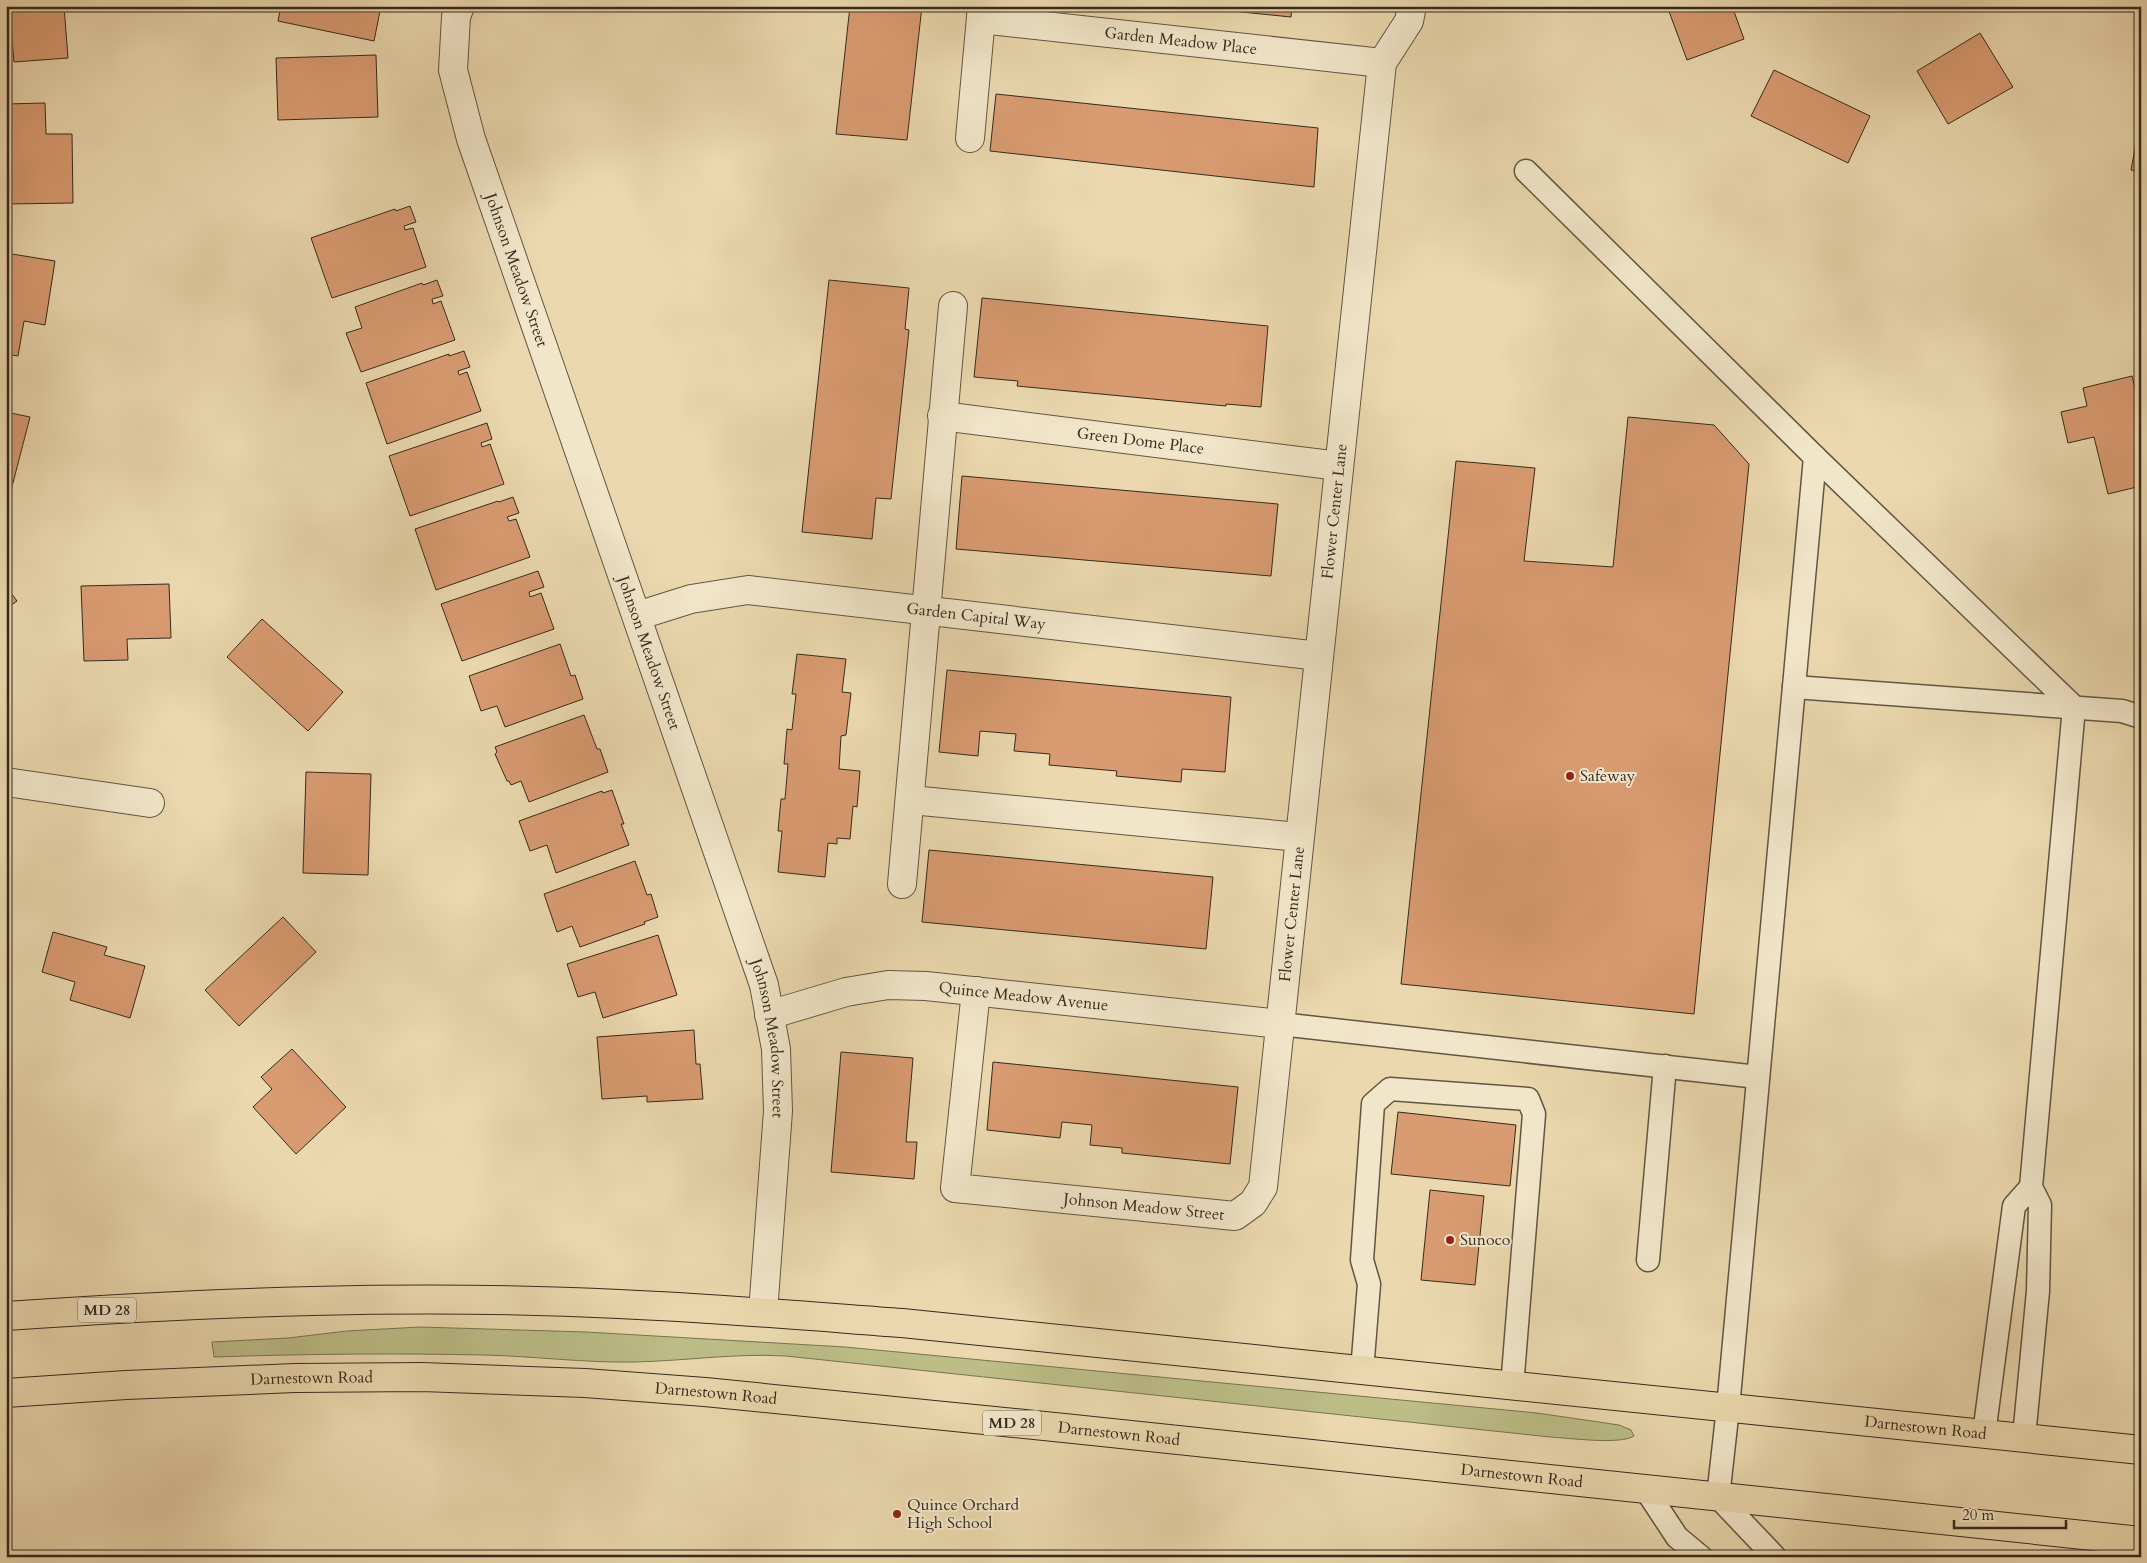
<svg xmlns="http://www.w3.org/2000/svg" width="2147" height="1563" font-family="Cardo,serif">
<rect width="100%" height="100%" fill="#ebd8ae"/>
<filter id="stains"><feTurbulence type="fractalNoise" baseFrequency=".004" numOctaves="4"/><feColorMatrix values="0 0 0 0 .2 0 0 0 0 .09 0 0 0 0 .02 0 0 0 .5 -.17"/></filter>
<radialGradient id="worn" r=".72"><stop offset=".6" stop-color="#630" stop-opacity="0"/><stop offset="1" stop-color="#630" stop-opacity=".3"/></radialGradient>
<path fill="#bcbd87" stroke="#787452" d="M420,1327L586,1332L845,1347L1537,1413L1619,1425L1631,1430L1634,1436C1620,1445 1568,1438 1550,1437L786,1356C735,1353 685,1361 634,1362C584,1363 533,1356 483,1355C393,1353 303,1354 214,1357L212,1342L288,1338L347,1331Z"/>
<g fill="#d99b71" stroke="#352a1e">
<polygon points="9,6 64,6 68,58 14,62"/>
<polygon points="281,6 381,6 374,41 278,21"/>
<polygon points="850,6 922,6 907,140 836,134"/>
<polygon points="1182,6 1292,6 1291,17"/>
<polygon points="1667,6 1732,6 1744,39 1687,60"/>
<polygon points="1980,33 2013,87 1948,124 1917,71"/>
<polygon points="376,55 378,117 278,120 276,58"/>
<polygon points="1774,70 1870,116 1848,163 1751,116"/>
<polygon points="996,94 1318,128 1314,187 990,151"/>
<polygon points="45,103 46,134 72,134 73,203 7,204 6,104"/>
<polygon points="2141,116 2141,172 2131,170"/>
<polygon points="410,206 416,222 404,226 405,230 413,228 426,267 332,298 311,238 395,209 396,211"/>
<polygon points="6,253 55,261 45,325 24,321 18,356 6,354"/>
<polygon points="437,280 443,296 432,299 433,304 441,301 455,340 361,372 346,333 362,328 355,307 422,283 423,285"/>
<polygon points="829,280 909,288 905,329 909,330 891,499 876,498 872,539 802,532"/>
<polygon points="982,298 1268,326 1261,407 1226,404 1226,406 1017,386 1018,381 974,377"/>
<polygon points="464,351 470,367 458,371 459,375 467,372 481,411 387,444 366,383 449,354 449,356"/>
<polygon points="2132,376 2141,411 2141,486 2108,494 2094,437 2068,443 2061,412 2087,406 2083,388"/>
<polygon points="6,412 30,417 6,510"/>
<polygon points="1628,417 1714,425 1749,464 1694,1014 1401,984 1456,461 1535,468 1524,561 1613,567"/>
<polygon points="487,423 492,439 481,443 482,447 490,444 504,484 410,516 389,456"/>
<polygon points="962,476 1278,504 1271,576 956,549"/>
<polygon points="513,497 519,513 507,517 509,521 516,519 530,557 436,590 415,529 498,501 499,502"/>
<polygon points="538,571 544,587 529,592 530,597 541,593 554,629 462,661 441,604"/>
<polygon points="169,584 171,638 127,639 128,660 84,661 81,586"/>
<polygon points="6,586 17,601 6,609"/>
<polygon points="262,619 343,692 308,731 227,657"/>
<polygon points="560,644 571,676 575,675 583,699 505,727 497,706 481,711 469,676"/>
<polygon points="797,654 846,659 842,692 851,693 846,735 841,736 839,769 860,771 857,807 853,806 850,839 837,838 837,844 828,843 825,877 778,872 782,831 778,831 781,799 785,799 788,764 784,764 787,729 792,730 796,694 792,694"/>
<polygon points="947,670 1231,697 1225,772 1182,769 1181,782 1116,776 1117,771 1049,765 1050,754 1014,751 1016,734 980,731 978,756 939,752"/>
<polygon points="584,715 597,749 600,749 608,772 529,802 521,781 511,785 509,781 507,781 495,754 497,752 495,747"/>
<polygon points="306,772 371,774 368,875 303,873"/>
<polygon points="612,790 624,824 621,824 629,845 556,873 547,845 530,851 519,821 602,791 603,793"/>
<polygon points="929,850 1213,877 1206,949 922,922"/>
<polygon points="635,861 647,895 651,894 658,917 644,922 645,924 580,947 572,926 557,932 544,894"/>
<polygon points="283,917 316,952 239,1026 205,990"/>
<polygon points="53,932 107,947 104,955 145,966 130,1018 70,1000 75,982 42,972"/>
<polygon points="658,935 677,995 603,1018 595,992 578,997 567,964"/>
<polygon points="694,1030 696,1064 700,1064 703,1099 647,1102 647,1096 602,1099 597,1037"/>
<polygon points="292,1049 346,1107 296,1154 253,1107 272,1089 261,1077"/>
<polygon points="841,1052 913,1058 906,1142 917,1142 914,1179 831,1172"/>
<polygon points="993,1062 1238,1087 1230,1164 1122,1153 1122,1148 1090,1145 1092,1125 1062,1122 1060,1138 987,1130"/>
<polygon points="1398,1112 1516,1125 1510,1186 1391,1174"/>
<polygon points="1430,1190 1484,1196 1475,1285 1421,1280"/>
</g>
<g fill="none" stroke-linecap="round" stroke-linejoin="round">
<defs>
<g id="lane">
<polyline points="1526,171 1815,457 2074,707 2031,1187 2040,1205 2038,1291 2024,1437"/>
<polyline points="1794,687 2122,711 2141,717"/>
<polyline points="1280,1024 1758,1077"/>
<polyline points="1648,1260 1665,1066"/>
<polyline points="1362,1371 1369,1284 1362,1260 1373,1104 1390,1089 1528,1099 1534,1114 1512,1387"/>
<polyline points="1984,1434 2014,1206 2031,1187"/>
<polyline points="1646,1490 1677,1537 1701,1557"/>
<polyline points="1775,1557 1718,1497 1728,1408 1815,457"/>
</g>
<g id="street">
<path id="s1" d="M460,6L456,17L453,70L471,139L764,985L776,1049L778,1111L763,1312"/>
<path id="s2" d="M981,19L1382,63"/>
<polyline points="970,138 982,6"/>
<path id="s3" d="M942,416L1339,466"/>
<path id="s4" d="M637,616L691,599L748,590L1319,656"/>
<polyline points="6,782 150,803"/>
<polyline points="911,800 1299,837"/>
<polyline points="902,884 953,306"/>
<path id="s5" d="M976,991L955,1188L1235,1216L1253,1203L1263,1187L1382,63L1409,21L1412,6"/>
<path id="s6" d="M769,1015L846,992L888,985L926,986L1280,1024"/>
</g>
<g id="primary">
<path id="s7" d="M6,1316C210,1302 415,1294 619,1304C713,1308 808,1316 902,1323L2141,1450"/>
<path id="s8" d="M6,1393L126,1385L295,1378L422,1377L585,1383L705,1392L1064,1428L2141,1541"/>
</g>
</defs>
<use href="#lane" stroke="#625642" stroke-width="25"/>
<use href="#street" stroke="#625642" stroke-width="30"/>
<use href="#primary" stroke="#352a1e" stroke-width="30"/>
<use href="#lane" stroke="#f2e6ca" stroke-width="22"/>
<use href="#street" stroke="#f2e6ca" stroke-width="28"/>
<use href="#primary" stroke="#ebd8ae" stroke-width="28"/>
</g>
<g fill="#8f2418" stroke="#f2e6ca" stroke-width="2">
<circle cx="1570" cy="776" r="5"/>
<circle cx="1450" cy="1240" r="5"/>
<circle cx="897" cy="1514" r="5"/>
</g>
<g text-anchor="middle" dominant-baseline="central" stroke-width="4" stroke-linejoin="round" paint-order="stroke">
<g fill="#f2e6ca" stroke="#6e6252" stroke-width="1">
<rect x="78" y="1297.5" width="58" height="25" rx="4"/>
<rect x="983" y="1410.5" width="58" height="25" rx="4"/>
</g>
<g font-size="15" font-weight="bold" fill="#352a1e">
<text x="107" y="1310">MD 28</text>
<text x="1012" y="1423">MD 28</text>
</g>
<g font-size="16" fill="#352a1e" stroke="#f2e6ca">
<text stroke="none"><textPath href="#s2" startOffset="201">Garden Meadow Place</textPath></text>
<text stroke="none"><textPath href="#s1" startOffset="275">Johnson Meadow Street</textPath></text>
<text stroke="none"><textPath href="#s3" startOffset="200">Green Dome Place</textPath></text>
<text stroke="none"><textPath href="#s5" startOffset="1200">Flower Center Lane</textPath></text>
<text stroke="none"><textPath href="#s4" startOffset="344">Garden Capital Way</textPath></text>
<text stroke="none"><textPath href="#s1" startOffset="680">Johnson Meadow Street</textPath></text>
<text stroke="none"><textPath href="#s5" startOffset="795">Flower Center Lane</textPath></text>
<text stroke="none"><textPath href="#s6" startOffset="259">Quince Meadow Avenue</textPath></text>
<text stroke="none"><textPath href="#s1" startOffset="1085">Johnson Meadow Street</textPath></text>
<text stroke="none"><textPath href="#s5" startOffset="388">Johnson Meadow Street</textPath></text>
<text stroke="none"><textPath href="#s8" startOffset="306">Darnestown Road</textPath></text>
<text stroke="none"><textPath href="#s8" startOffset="711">Darnestown Road</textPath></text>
<text stroke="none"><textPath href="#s7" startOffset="1926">Darnestown Road</textPath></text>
<text stroke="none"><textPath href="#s8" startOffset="1116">Darnestown Road</textPath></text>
<text stroke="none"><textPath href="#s8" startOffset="1521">Darnestown Road</textPath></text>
</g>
<g font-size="16" fill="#352a1e" stroke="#f2e6ca" text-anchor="start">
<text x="1580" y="776">Safeway</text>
<text x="1460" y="1240">Sunoco</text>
<text x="907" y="1505">Quince Orchard<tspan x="907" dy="18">High School</tspan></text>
</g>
</g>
<rect width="2147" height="1563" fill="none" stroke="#ebd8ae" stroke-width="25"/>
<rect x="8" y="8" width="2132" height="1548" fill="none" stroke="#352a1e" stroke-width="2.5"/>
<rect x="12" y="12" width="2122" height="1538" fill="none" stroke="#352a1e"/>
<path d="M1954 1520v8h112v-8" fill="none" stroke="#352a1e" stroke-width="2.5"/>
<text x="1962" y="1520" font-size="15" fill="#352a1e" stroke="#f2e6ca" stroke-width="4" paint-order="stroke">20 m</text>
<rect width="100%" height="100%" filter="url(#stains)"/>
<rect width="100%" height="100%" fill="url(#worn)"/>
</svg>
